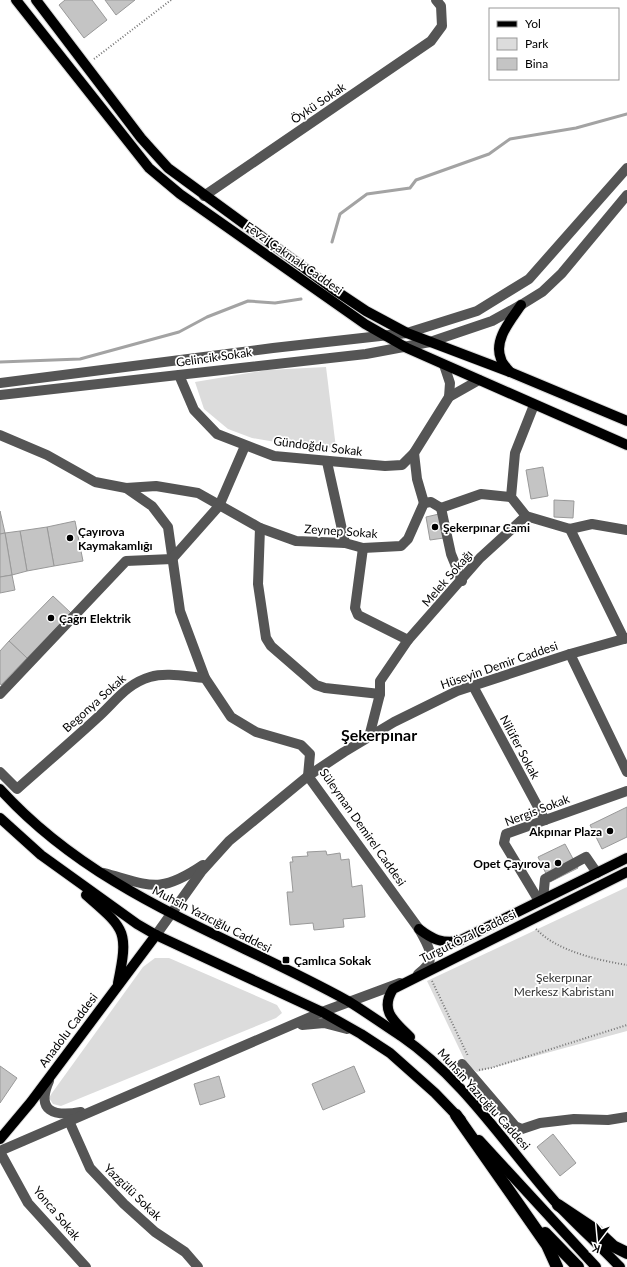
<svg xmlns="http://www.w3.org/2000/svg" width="627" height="1267" font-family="Lato,sans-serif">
<rect width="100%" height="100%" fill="#fff"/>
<g fill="#dcdcdc">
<polygon points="326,367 336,448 281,443 252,438 228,429 204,409 195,382 267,370"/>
<polygon points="627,887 627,1031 477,1072 467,1065 427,981"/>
<polygon points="155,958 169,958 277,1005 282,1013 276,1018 61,1106 53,1104 49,1098 52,1093 143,967"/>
</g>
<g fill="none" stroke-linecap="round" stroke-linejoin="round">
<g stroke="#a3a3a3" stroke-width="3">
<polyline points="332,242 340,214 367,194 410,188 416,180 489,154 510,139 576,128 627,114"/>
<polyline points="0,362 80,359 179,332 207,317 248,301 275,303 301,299"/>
</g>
</g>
<g fill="#c4c4c4" stroke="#999">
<polygon points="65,0 92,0 107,20 84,38 59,5"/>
<polygon points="105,0 135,0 116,15"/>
<polygon points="543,467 548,496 531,499 526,470"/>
<polygon points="554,500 574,501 573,518 554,517"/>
<polygon points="0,511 5,533 0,534"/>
<polygon points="439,514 444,538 430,540 426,517"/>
<polygon points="75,521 83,561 54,566 47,527"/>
<polygon points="47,527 54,566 27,571 20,531"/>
<polygon points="20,531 27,571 12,575 5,533"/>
<polygon points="5,533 12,575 0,577 0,534"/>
<polygon points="12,575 15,590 0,593 0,577"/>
<polygon points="53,596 71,613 27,658 9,641"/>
<polygon points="9,641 27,658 1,685 0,683 0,651"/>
<polygon points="627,807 627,837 602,849 590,825"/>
<polygon points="565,844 578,868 550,882 538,857"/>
<polygon points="326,851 327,855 340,853 341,860 349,859 352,887 362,885 365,917 343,919 344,927 314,930 313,923 290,925 287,892 293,892 290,862 293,862 292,857 308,856 307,852"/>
<polygon points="0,1066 17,1078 0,1103"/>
<polygon points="354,1066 365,1092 323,1110 312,1084"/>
<polygon points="219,1076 225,1097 200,1105 194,1084"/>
<polygon points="553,1134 576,1163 560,1176 537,1147"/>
</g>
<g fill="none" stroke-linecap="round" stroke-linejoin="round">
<defs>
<g id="major">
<polyline points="16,0 149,168 180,194 365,324 407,348 627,445"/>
<polyline points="36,0 141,138 168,168 333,289 366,311 407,333 510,372 627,421"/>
<path d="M510,372C507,368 502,364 501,359C493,340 511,320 521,305"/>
<path d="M0,789C96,895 227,934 348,1001C366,1012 384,1025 401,1036C465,1080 507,1148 558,1205C578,1226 600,1246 620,1267"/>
<polyline points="0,818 41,855 137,924 156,935 322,1012 361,1034 390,1053 435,1093 461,1120"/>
<path d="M86,895C125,929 129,930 118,983"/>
<path d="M419,929C432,939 442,944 459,941L627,858"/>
<path d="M410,1037C395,1022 379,1011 393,989L627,872"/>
<polyline points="0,1139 31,1102 156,935"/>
<polyline points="479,1140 596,1267"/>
</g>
<g id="highway">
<polyline points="456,1115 547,1245 557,1267"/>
<polyline points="558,1205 597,1231 613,1246 627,1253"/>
<polyline points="545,1233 578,1267"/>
</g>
</defs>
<use href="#major" stroke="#dbdbdb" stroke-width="12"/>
<use href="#highway" stroke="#dbdbdb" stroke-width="14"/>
<g stroke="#777" stroke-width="2" stroke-dasharray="1 2" stroke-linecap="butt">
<polyline points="94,59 171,0"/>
<path d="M536,929C557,951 597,960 627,965"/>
<polyline points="432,981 468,1056"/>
<polyline points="479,1070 491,1068 627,1025"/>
</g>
<g stroke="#555" stroke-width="10">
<polyline points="204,196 431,41 442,26 441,6 436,0"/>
<polyline points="444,365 450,383 449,397"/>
<polyline points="179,375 194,410 217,434 274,456 385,466 402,465 414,453 449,397 479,380"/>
<polyline points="0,383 273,348 407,333 477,311 529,279 627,168"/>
<polyline points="0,395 366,354 430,342 492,321 521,305 542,292 562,273 627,195"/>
<path d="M0,435L47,455L95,482L126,488L152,506L168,527L180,611L205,678L231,717L256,732L301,745L310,754L308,776L419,929C429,948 439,959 418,974"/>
<polyline points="414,453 417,479 424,503"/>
<polyline points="327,462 345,543"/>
<polyline points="126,488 156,486 198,493 260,528 296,541 345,543 363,548 401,546 408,539 424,503"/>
<polyline points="424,503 431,502 441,508 481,494 511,497"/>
<polyline points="441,508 451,554 462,581"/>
<polyline points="526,516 511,497 515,453 534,405"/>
<polyline points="260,528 258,584 266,638 271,646 316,685 325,688 380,694"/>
<polyline points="570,529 624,639"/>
<polyline points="363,548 355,608 358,615 408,640"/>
<polyline points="570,654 627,772"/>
<polyline points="473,686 545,820"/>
<polyline points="0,694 126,561 172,559 219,506 245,446"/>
<polyline points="369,737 380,694 380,681 408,640 480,558 526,516 570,529 592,524 627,530"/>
<path d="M0,772L17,789C44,765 71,742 97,718C115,702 126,684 150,677C167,672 188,677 205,678"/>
<path d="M104,873C152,886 160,894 203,865"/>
<polyline points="543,899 545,879 586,857 597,873"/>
<polyline points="539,901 504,843 506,834 627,791"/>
<polyline points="156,935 201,872 229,841 308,776 344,752 394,722 457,691 570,654 627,638"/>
<polyline points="302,1025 324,1023 347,1029"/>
<polyline points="462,1064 515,1126 522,1129 540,1123 574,1119 608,1120 627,1117"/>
<path d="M49,1081C36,1111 53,1117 81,1112"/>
<polyline points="69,1121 90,1168 124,1204 155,1232 185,1252 198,1267"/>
<polyline points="0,1151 322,1012 400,983"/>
<polyline points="0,1152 28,1203 86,1267"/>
</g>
<use href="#major" stroke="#000" stroke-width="10"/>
<use href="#highway" stroke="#000" stroke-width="12"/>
</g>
<g fill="#000" stroke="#fff" stroke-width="1.5">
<circle cx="435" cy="527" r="4"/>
<circle cx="70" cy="538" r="4"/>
<circle cx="51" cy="618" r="4"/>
<circle cx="610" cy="831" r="4"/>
<circle cx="558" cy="863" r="4"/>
<rect x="282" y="956" width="8" height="8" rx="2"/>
</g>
<g text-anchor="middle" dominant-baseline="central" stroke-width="3.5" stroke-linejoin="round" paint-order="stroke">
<g font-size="12" fill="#000" stroke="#fff">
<text transform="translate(318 103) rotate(-34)">Öykü Sokak</text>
<text transform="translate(294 258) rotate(35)">Fevzi Çakmak Caddesi</text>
<text transform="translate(214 357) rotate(-8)">Gelincik Sokak</text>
<text transform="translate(318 446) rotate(7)">Gündoğdu Sokak</text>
<text transform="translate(341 531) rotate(4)">Zeynep Sokak</text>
<text transform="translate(447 578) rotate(-49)">Melek Sokağı</text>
<text transform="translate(499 665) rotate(-19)">Hüseyin Demir Caddesi</text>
<text transform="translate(94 703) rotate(-42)">Begonya Sokak</text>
<text transform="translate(520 747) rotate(62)">Nilüfer Sokak</text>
<text transform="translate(537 810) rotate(-21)">Nergis Sokak</text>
<text transform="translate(363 827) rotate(55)">Süleyman Demirel Caddesi</text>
<text transform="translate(212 919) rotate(27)">Muhsin Yazıcığlu Caddesi</text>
<text transform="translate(468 936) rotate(-26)">Turgut Özal Caddesi</text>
<text transform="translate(68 1030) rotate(-53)">Anadolu Caddesi</text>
<text transform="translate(484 1099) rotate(48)">Muhsin Yazıcığlu Caddesi</text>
<text transform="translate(133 1192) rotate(44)">Yazgülü Sokak</text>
<text transform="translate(57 1213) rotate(50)">Yonca Sokak</text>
</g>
<g font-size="12" font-weight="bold" fill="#000" stroke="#fff" text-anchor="start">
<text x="443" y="527">Şekerpınar Cami</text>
<text x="78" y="531">Çayırova<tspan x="78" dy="14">Kaymakamlığı</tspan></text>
<text x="59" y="618">Çağrı Elektrik</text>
<text x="602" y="831" text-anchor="end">Akpınar Plaza</text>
<text x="550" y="863" text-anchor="end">Opet Çayırova</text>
<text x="294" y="960">Çamlıca Sokak</text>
</g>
<g font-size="12" fill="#333" stroke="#fff">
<text x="564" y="977">Şekerpınar<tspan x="564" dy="14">Merkesz Kabristanı</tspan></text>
</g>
<g font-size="16" font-weight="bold" fill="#000" stroke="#fff">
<text x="379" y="734">Şekerpınar</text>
</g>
</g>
<rect x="489" y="8" width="130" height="72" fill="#ffffff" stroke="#999999"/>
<rect x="497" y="21" width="20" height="6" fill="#000000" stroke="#999999"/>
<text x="525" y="28" font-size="12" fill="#000000">Yol</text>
<rect x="497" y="38" width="20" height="12" fill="#dcdcdc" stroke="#999999"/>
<text x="525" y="48" font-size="12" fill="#000000">Park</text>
<rect x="497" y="58" width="20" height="12" fill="#c4c4c4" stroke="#999999"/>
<text x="525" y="68" font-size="12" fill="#000000">Bina</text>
<g transform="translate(599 1239) rotate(196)" stroke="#ffffff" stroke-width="3" paint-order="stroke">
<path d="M0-3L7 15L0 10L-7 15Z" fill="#000000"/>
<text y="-6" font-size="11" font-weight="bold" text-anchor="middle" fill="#000000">K</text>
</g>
</svg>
